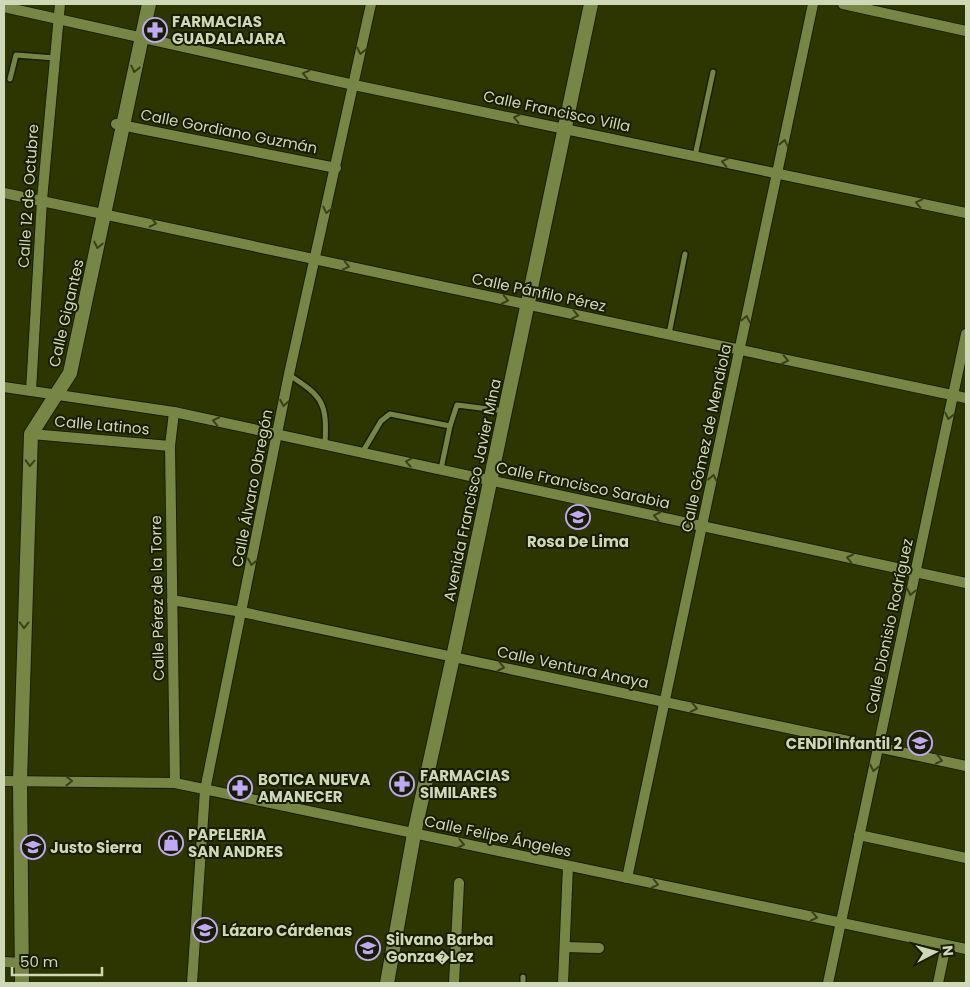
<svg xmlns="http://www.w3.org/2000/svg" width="970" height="987" font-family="Poppins,sans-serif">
<rect width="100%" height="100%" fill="#2d3601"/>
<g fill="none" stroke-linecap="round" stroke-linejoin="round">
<defs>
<g id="service">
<polyline points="10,79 16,55 55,58"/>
<polyline points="695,156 713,72"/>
<polyline points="669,334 685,254"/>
<path d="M289,375C324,397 327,404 325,444"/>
<polyline points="362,453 381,421 390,414 450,426 457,405 504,411"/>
<polyline points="441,469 450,426"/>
<polyline points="523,983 523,977"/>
</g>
<g id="minor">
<polyline points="843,4 966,31"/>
<polyline points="4,7 354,85 966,213"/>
<polyline points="116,124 336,168"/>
<polyline points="4,193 966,398"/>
<polyline points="4,387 174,412 966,583"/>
<polyline points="31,391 42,200 60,4"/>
<polyline points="174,412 170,446 175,783"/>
<polyline points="31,434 170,446"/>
<polyline points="172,600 242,612 966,766"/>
<polyline points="4,781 175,783 966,949"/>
<polyline points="859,835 966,858"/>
<polyline points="627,878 813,4"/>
<polyline points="565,947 599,948"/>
<polyline points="4,962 22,963"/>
<polyline points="192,983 205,790 289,374 371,4"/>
<polyline points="454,983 459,883"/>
<polyline points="563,983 568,866"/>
<polyline points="828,983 966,334"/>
<polyline points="938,983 946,945"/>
</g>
<g id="secondary">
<polyline points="22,983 20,781 31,434 70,373 149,4"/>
<polyline points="387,983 414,834 453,657 591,4"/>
</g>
</defs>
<use href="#service" stroke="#161d00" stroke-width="8"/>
<use href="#minor" stroke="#161d00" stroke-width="12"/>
<use href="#secondary" stroke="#161d00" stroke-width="16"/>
<use href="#service" stroke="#788645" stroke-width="5"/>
<use href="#minor" stroke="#788645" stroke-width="10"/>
<use href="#secondary" stroke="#788645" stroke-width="14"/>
</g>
<defs><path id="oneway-chevron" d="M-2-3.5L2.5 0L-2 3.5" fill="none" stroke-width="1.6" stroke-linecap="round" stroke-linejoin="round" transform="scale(1.25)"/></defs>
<g stroke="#394119">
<use href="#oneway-chevron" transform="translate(361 51) rotate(102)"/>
<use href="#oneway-chevron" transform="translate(135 69) rotate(102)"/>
<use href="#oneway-chevron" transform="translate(306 74) rotate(-167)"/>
<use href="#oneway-chevron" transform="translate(517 118) rotate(-168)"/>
<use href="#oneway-chevron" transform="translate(784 143) rotate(-78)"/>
<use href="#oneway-chevron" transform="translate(725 162) rotate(-168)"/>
<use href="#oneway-chevron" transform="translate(919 203) rotate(-168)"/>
<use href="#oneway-chevron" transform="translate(327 210) rotate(102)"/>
<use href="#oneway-chevron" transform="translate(153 223) rotate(12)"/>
<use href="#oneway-chevron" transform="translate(98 245) rotate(102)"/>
<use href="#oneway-chevron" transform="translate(346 266) rotate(12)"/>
<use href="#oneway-chevron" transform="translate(505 300) rotate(12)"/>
<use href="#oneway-chevron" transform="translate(575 315) rotate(12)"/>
<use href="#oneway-chevron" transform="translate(746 319) rotate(-78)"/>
<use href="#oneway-chevron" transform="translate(785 360) rotate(12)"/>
<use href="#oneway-chevron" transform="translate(284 403) rotate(100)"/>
<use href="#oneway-chevron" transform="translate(949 416) rotate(102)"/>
<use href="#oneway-chevron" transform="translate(216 421) rotate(-168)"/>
<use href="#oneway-chevron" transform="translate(409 462) rotate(-169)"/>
<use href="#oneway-chevron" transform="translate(30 463) rotate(92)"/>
<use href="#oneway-chevron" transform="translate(713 478) rotate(-78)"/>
<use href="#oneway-chevron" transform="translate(657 516) rotate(-168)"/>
<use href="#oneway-chevron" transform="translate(850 558) rotate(-168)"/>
<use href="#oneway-chevron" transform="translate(252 562) rotate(101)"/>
<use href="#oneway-chevron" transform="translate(911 592) rotate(102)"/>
<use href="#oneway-chevron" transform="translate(24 625) rotate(91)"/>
<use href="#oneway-chevron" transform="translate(501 667) rotate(12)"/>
<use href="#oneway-chevron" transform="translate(694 708) rotate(12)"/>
<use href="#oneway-chevron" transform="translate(939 760) rotate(12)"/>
<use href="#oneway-chevron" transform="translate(874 768) rotate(102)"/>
<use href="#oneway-chevron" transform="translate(69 781)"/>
<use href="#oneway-chevron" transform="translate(461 844) rotate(12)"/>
<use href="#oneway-chevron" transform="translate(655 884) rotate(12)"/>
<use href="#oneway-chevron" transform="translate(814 917) rotate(12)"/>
</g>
<defs>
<symbol id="pharmacy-ring" viewBox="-11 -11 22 22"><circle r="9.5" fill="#171c02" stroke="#c1a8f3" stroke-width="1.5"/><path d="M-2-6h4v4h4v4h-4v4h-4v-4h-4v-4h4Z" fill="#c1a8f3"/></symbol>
<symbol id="school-ring" viewBox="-11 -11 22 22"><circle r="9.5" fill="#171c02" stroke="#c1a8f3" stroke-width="1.5"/><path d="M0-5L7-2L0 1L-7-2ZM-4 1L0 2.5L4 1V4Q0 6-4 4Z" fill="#c1a8f3"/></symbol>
<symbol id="shop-ring" viewBox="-11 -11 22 22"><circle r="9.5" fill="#171c02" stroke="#c1a8f3" stroke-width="1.5"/><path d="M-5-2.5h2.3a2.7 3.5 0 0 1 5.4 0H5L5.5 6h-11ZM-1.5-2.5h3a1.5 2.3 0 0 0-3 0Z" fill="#c1a8f3"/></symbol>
</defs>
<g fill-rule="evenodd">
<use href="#pharmacy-ring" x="141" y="16" width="28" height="28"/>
<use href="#school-ring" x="564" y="503" width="28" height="28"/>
<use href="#school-ring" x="906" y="729" width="28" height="28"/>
<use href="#pharmacy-ring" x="388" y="770" width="28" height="28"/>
<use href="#pharmacy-ring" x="226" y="774" width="28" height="28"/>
<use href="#shop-ring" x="157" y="829" width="28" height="28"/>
<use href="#school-ring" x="19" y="833" width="28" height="28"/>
<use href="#school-ring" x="191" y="916" width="28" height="28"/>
<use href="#school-ring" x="354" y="934" width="28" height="28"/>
</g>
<g text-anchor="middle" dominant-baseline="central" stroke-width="4" stroke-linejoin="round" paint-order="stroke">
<g font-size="15" font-weight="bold" fill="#ced7b6" stroke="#171c02" text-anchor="start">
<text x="172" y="21">FARMACIAS<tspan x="172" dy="17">GUADALAJARA</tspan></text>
<text x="578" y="541" text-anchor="middle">Rosa De Lima</text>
<text x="902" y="743" text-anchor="end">CENDI Infantil 2</text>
<text x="420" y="775">FARMACIAS<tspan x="420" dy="17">SIMILARES</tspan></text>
<text x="258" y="779">BOTICA NUEVA<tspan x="258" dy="17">AMANECER</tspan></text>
<text x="188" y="834">PAPELERIA<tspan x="188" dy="17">SAN ANDRES</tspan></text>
<text x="50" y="847">Justo Sierra</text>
<text x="222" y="930">Lázaro Cárdenas</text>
<text x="386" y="939">Silvano Barba<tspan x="386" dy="17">Gonza�Lez</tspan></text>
</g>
<g font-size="15" fill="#ced7b6" stroke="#171c02">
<text transform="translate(557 111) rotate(12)">Calle Francisco Villa</text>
<text transform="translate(229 131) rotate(11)">Calle Gordiano Guzmán</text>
<text transform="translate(28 196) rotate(-86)">Calle 12 de Octubre</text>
<text transform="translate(539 292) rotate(12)">Calle Pánfilo Pérez</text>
<text transform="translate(66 313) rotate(-77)">Calle Gigantes</text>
<text transform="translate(102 425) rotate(5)">Calle Latinos</text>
<text transform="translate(706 438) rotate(-78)">Calle Gómez de Mendiola</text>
<text transform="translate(583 485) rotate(12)">Calle Francisco Sarabia</text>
<text transform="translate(252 488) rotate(-79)">Calle Álvaro Obregón</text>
<text transform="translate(472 490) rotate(-78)">Avenida Francisco Javier Mina</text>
<text transform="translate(157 598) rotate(-91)">Calle Pérez de la Torre</text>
<text transform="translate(889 626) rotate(-78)">Calle Dionisio Rodríguez</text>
<text transform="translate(573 667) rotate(12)">Calle Ventura Anaya</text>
<text transform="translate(498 836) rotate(12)">Calle Felipe Ángeles</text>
</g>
</g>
<rect width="970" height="987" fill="none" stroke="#ced7b6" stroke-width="10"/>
<g transform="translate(935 952) rotate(84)" stroke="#171c02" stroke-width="4" paint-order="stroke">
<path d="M0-4L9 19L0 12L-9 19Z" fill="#ced7b6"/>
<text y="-8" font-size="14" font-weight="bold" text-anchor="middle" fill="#ced7b6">N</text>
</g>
<path d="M12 967v8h90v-8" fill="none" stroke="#ced7b6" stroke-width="2.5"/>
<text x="20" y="967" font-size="15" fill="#ced7b6" stroke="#171c02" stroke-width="4" paint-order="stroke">50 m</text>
</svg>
